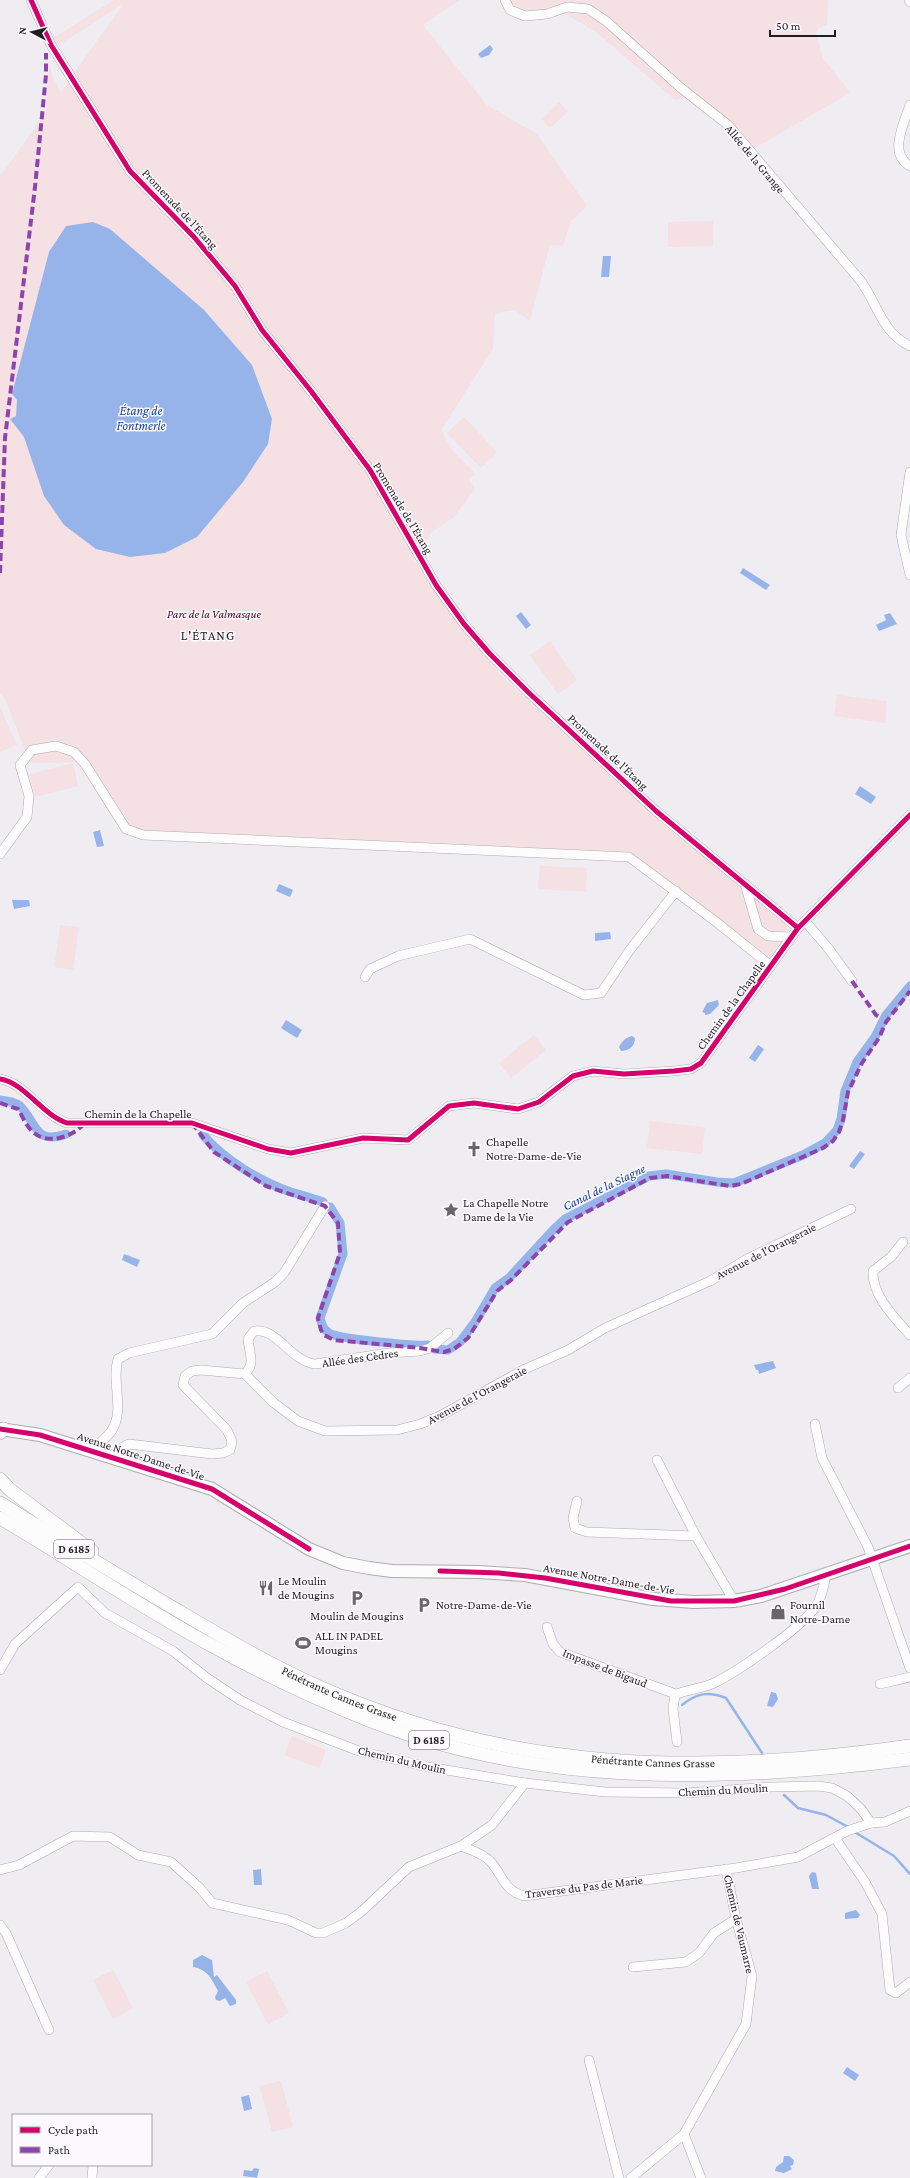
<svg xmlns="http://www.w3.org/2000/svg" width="910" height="2178" font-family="'Crimson Pro',serif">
<rect width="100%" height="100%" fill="#efedf1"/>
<g fill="#f5e0e4" fill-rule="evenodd">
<path d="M114,0H459L423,25L487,105L537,134L587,206L571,221L563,246L550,245L530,321L515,310L495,313L493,349L441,430L452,450L476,474L469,479L475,489L454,517L432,532L413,560L500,674L647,810L786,924L788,929L770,958L629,852L120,829L77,762L30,763L5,699L0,693V174L4,171L46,112L49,66L60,93L123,4L57,46L53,38ZM110,229L136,253L155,284Z"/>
<path d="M502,0H828L827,24L818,29L816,33L823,58L849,91L848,94L743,155L735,143L737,139L722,123L688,97L675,100L597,33L564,13C543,18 509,29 502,0Z"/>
<polygon points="559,102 568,112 550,128 542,119"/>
<polygon points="713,221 713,246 668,247 668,222"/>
<polygon points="464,417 497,452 481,468 447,433"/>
<polygon points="550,641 577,680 558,694 530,655"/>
<polygon points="837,695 887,701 885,723 834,716"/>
<polygon points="0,707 17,745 0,752"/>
<polygon points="73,763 78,786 35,797 30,774"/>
<polygon points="540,866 587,868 586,892 538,889"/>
<polygon points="60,925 79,927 73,970 54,967"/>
<polygon points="534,1035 546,1050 511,1078 499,1063"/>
<polygon points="650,1121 705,1127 702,1154 647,1148"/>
<polygon points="292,1736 326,1750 319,1768 284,1755"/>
<polygon points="113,1970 133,2008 113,2019 93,1980"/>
<polygon points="267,1971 289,2013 268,2024 246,1982"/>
<polygon points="281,2081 293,2127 272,2132 260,2086"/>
</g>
<g fill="#97b4ea">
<polygon points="490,45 493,49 489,55 481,58 478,54"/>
<polygon points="93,222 110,229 204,310 252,365 272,419 268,444 243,482 197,537 165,553 130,557 96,549 64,525 44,496 24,437 10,419 16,416 17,400 12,394 49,252 66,226"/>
<polygon points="603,256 611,256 609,277 601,277"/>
<polygon points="743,568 770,585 766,590 740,573"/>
<polygon points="521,612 531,625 526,629 516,616"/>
<polygon points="890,613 897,624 879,631 876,625 886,620 884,615"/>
<polygon points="860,786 876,797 871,804 855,794"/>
<polygon points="100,830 104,846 97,847 93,832"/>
<polygon points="279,884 293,890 290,897 276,891"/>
<polygon points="12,900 29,900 30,906 14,909"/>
<polygon points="610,932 611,939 595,941 595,933"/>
<polygon points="718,1000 719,1005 710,1014 705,1015 705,1013 702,1012 707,1003"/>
<polygon points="286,1020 302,1030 297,1038 281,1028"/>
<path d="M632,1036L635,1038C635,1046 629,1051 621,1051L619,1047C622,1041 625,1038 632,1036Z"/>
<polygon points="758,1045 764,1049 755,1062 749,1058"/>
<polygon points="860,1151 865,1154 854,1169 849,1166"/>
<polygon points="124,1254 140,1260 137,1267 122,1260"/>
<polygon points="773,1361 776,1368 759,1374 758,1370 756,1370 754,1365"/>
<polygon points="771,1692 776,1693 778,1699 773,1707 767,1706"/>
<polygon points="261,1869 262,1885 254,1885 253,1870"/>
<polygon points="812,1872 816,1873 819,1889 812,1889 809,1876"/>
<polygon points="856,1910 860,1915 858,1918 845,1919 845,1913"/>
<path d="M202,1955L212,1960L214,1977L217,1975L236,2000V2004L230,2006L225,1998L220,2001L216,2000L215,1997L218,1991C211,1978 208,1970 193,1967V1960Z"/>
<polygon points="847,2067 859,2075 855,2081 843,2073"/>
<polygon points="249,2095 252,2109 244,2111 241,2097"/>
<polygon points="784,2156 789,2156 794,2160 793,2165 790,2166 792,2169 784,2173 775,2171 776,2167 783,2162"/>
<polygon points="254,2168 259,2169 257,2178 243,2176 244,2170 252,2171"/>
</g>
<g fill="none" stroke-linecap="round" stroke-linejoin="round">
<g stroke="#97b4ea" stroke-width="2.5">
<path d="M682,1705C697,1693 708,1691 726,1698L762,1753"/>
<polyline points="784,1795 798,1808 826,1815 850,1828"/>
<polyline points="853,1831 894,1856 910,1874"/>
</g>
<g stroke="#97b4ea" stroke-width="9">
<path d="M0,1100C7,1101 16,1102 21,1107C37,1124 35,1145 66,1134"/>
<path d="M203,1135C223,1159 261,1182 291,1192C301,1195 312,1198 323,1202"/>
<path d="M330,1207L340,1223L343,1254L320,1318C322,1325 323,1329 329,1333C338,1339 415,1346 428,1345L435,1349L448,1350L460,1342L475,1322L495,1288L509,1278L554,1229L565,1219L627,1187L649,1176L666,1174L717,1182L734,1183L803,1155L825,1143L837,1130L841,1119L845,1091L857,1062L875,1037L886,1015L910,986"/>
</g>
<defs>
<g id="minor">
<polyline points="31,0 51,45 130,171 194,237 235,286 262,330 311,391 370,470 436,585 464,624 490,654 528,692 656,811 798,928"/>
<path d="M505,0L510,10L525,16L547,14L567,7L588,9L606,21L681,88L728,125L860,280C878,304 881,332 910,346"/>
<polyline points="909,0 910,2"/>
<path d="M910,105C904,123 888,154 910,166"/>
<polyline points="910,472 901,535 910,575"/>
<polyline points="0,854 27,817 29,796 20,765 32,750 56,746 74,752 85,764 126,829 143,835 629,857 715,921 771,966"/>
<polyline points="745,884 758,929 768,936 791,937"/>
<polyline points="805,921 828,948 852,981"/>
<polyline points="365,977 370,969 398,956 470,939 584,995 601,993 629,951 676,891"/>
<path d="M0,1079C25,1083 41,1114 67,1123H192L268,1149L291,1153L363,1138L408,1140L449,1106L474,1103L518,1109L539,1102L573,1076L593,1071L624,1074L674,1071L691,1069L701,1063L798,928L910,815"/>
<path d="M903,1242L891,1257L873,1271C872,1296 895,1318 910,1335"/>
<path d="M245,1374C256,1362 249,1354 248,1339L254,1331C277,1327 290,1361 315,1364L389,1353L420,1351L430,1348L448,1333"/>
<polyline points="898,1388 910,1378"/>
<polyline points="815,1424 822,1458 868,1547 910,1668"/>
<path d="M92,1451C98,1444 107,1438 112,1430C125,1409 111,1382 118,1359L129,1353L212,1334L243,1303L275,1282L284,1273L325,1206"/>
<path d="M117,1459C120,1451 121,1446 129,1444L212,1454L223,1453L230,1450L232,1441L227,1430L183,1385L185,1376L192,1371L201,1370L245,1374L274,1403L298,1421L325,1431L397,1430L420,1424L440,1416L525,1369L568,1350L605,1328L710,1281L749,1258L851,1209"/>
<polyline points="657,1460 696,1536 734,1601"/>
<polyline points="577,1501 573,1518 575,1528 587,1532 696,1536"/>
<polyline points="547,1627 553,1644 560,1652 673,1693 675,1695"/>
<polyline points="0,1670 15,1644 78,1587 105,1613 173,1651 207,1678 240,1700 283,1722 359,1751 428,1767 525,1783 605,1792 686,1793 771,1787 818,1786 832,1788 847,1796 861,1809 871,1823"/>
<polyline points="880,1684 910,1677"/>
<path d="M677,1742L673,1709L675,1695C688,1689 703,1689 716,1682C738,1671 803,1627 816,1606C822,1597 824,1585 826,1574"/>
<polyline points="835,1838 865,1882 882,1914 890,1990 896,1993 910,1982"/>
<path d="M461,1846C471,1850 482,1853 490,1861C503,1875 503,1890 524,1896L736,1868L798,1857L847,1831L871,1823L885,1822L910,1811"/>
<polyline points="0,1870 19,1865 73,1836 110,1837 138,1855 171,1862 200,1888 212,1903 288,1920 316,1933 323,1933 346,1923 362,1911 409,1867 461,1846 492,1825 525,1783"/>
<polyline points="0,1925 6,1933 49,2030"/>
<polyline points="633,1967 686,1962 699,1953 714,1933 736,1919"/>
<polyline points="589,2060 619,2178"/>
<polyline points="684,2134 701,2178"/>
<polyline points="39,2178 49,2165"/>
<polyline points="92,2178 93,2165"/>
<polyline points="631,2178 684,2134 746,2024 752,1976 736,1919 726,1869"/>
</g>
<polyline id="major" points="0,1429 40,1435 212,1489 309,1549 343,1563 369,1568 392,1571 479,1572 525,1575 653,1599 694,1602 734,1601 761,1596 910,1546"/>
<g id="highway">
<polyline points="0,1433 4,1429"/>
<polyline points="0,1479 9,1489 92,1551"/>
<path id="s1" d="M0,1503C58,1539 116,1574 175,1609C221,1636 268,1664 317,1686C510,1773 703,1776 910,1746"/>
<path d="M0,1518C70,1559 137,1605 209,1644C254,1669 301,1692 349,1712C526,1788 723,1783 910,1759"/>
</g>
</defs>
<use href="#minor" stroke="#adacae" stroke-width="10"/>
<use href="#major" stroke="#adacae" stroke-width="14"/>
<use href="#highway" stroke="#adacae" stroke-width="14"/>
<use href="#minor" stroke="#fdfcfd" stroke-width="9"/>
<use href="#major" stroke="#fdfcfd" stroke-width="12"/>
<use href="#highway" stroke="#fdfcfd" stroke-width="13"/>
<g stroke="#8e44ad" stroke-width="4" stroke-dasharray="8 4" stroke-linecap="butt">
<polyline points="0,573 5,438 35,187 46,75 46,53"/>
<polyline points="852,981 876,1015 881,1018"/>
<path d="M0,1103L18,1109C22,1115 25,1124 31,1130C45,1146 71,1138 84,1124"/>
<polyline points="192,1123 214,1152 266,1186 325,1206 338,1223 340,1253 318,1318 321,1330 324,1335 334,1340 420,1348 444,1352 454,1349 468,1338 497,1291 511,1280 568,1222 650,1178 667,1176 730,1186 741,1184 823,1148 833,1141 839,1132 843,1120 848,1092 862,1063 879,1038 886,1022 910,991"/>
</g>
<defs>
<g id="cycleway">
<polyline points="31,0 51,45 130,171 194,237 235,286 262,330 311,391 370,470 436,585 464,624 490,654 528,692 656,811 798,928"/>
<path d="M0,1079C25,1083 41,1114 67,1123H192L268,1149L291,1153L363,1138L408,1140L449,1106L474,1103L518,1109L539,1102L573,1076L593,1071L624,1074L674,1071L691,1069L701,1063L798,928L910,815"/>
<polyline points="0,1429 40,1435 212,1489 309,1549"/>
<polyline points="440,1571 499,1573 545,1578 671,1601 734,1601 785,1589 910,1546"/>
</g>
</defs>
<use href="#cycleway" stroke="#fdfaff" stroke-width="8"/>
<use href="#cycleway" stroke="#d6006c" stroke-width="5"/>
</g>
<defs>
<symbol id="church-bare" viewBox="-9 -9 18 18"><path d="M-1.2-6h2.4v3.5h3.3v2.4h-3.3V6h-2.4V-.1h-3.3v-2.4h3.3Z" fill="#686669" stroke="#fdfaff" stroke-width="2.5" paint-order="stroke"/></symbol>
<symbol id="sight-bare" viewBox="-9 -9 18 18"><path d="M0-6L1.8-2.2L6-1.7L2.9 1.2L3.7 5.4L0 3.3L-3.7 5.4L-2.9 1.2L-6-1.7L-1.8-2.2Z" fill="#686669" stroke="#fdfaff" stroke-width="2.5" paint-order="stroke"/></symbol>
<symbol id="restaurant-bare" viewBox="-9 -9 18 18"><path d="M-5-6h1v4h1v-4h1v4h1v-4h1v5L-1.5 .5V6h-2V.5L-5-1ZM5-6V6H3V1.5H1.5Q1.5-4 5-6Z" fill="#686669" stroke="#fdfaff" stroke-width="2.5" paint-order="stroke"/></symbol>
<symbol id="parking-bare" viewBox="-9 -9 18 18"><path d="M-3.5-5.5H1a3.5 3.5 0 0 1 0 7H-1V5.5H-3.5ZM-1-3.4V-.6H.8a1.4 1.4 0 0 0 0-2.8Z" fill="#686669" stroke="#fdfaff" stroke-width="2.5" paint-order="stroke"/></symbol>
<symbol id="shop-bare" viewBox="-9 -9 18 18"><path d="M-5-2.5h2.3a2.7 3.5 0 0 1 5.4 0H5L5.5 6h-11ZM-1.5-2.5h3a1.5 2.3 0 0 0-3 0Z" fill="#686669" stroke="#fdfaff" stroke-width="2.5" paint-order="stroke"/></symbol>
<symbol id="stadium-bare" viewBox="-9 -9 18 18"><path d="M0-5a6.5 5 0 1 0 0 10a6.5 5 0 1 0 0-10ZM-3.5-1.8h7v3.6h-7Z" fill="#686669" stroke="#fdfaff" stroke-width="2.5" paint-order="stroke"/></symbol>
</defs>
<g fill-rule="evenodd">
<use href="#church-bare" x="463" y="1138" width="22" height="22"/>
<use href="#sight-bare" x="440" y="1199" width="22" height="22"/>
<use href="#restaurant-bare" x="255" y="1577" width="22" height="22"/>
<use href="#parking-bare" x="346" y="1587" width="22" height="22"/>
<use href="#parking-bare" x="413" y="1594" width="22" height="22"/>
<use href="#shop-bare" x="767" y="1601" width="22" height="22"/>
<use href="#stadium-bare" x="292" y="1632" width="22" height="22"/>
</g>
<g text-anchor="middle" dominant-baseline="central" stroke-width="3" stroke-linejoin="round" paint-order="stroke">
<g fill="#fdfaff" stroke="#626063" stroke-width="1">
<rect x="54" y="1540" width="40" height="18" rx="3"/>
<rect x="409" y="1731" width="40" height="18" rx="3"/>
</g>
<g font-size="11" font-weight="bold" fill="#1f1e20">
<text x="74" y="1549">D 6185</text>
<text x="429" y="1740">D 6185</text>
</g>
<g font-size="12" fill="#1f1e20" stroke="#fdfaff">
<text transform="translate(755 159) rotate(50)">Allée de la Grange</text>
<text transform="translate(180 209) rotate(47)">Promenade de l'Étang</text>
<text transform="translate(403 508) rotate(59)">Promenade de l'Étang</text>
<text transform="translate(608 752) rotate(43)">Promenade de l'Étang</text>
<text transform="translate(731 1005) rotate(-54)">Chemin de la Chapelle</text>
<text x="138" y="1114">Chemin de la Chapelle</text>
<text transform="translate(766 1251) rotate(-27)">Avenue de l'Orangeraie</text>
<text transform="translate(360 1358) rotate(-8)">Allée des Cèdres</text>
<text transform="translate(477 1395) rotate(-28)">Avenue de l'Orangeraie</text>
<text transform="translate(141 1456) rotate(18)">Avenue Notre-Dame-de-Vie</text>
<text transform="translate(609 1579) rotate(10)">Avenue Notre-Dame-de-Vie</text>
<text transform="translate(605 1668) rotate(21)">Impasse de Bigaud</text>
<text stroke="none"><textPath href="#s1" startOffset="390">Pénétrante Cannes Grasse</textPath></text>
<text transform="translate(402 1760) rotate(13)">Chemin du Moulin</text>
<text stroke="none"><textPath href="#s1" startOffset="713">Pénétrante Cannes Grasse</textPath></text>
<text transform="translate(723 1790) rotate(-3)">Chemin du Moulin</text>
<text transform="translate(584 1887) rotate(-7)">Traverse du Pas de Marie</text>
<text transform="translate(739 1924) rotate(77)">Chemin de Vaumarre</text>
</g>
<g font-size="12" font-style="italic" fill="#5c001f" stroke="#fdfaff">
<text x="214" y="614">Parc de la Valmasque</text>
</g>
<g font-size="12" fill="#1f1e20" stroke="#fdfaff" text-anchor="start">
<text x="486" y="1142">Chapelle<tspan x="486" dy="14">Notre-Dame-de-Vie</tspan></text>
<text x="463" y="1203">La Chapelle Notre<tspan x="463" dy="14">Dame de la Vie</tspan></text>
<text x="278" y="1581">Le Moulin<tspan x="278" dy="14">de Mougins</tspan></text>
<text x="436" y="1605">Notre-Dame-de-Vie</text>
<text x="790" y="1605">Fournil<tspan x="790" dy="14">Notre-Dame</tspan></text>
<text x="357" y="1616" text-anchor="middle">Moulin de Mougins</text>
<text x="315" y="1636">ALL IN PADEL<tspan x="315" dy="14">Mougins</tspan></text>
</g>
<g font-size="13" font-style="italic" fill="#16449c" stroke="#fdfaff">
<text x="141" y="410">Étang de<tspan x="141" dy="15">Fontmerle</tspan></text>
<text transform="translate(604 1187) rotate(-26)">Canal de la Siagne</text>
</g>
<g font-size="13" letter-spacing="1" fill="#1f1e20" stroke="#fdfaff">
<text x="208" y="635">L'ÉTANG</text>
</g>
</g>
<rect x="12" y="2114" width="140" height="52" fill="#fdfaff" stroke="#a4a2a6"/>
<rect x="20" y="2127" width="20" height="6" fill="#d6006c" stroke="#a4a2a6"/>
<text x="48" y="2134" font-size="12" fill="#1f1e20">Cycle path</text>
<rect x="20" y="2147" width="20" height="6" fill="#8e44ad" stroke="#a4a2a6"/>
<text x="48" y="2154" font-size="12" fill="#1f1e20">Path</text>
<g transform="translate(32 32) rotate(277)" stroke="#fdfaff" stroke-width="3" paint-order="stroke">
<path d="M0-3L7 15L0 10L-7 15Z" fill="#1f1e20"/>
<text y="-6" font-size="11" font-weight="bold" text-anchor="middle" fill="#1f1e20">N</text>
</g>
<path d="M770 30v6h65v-6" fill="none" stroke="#1f1e20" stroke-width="2"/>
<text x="776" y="30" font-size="12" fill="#1f1e20" stroke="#fdfaff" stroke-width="3" paint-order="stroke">50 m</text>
</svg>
